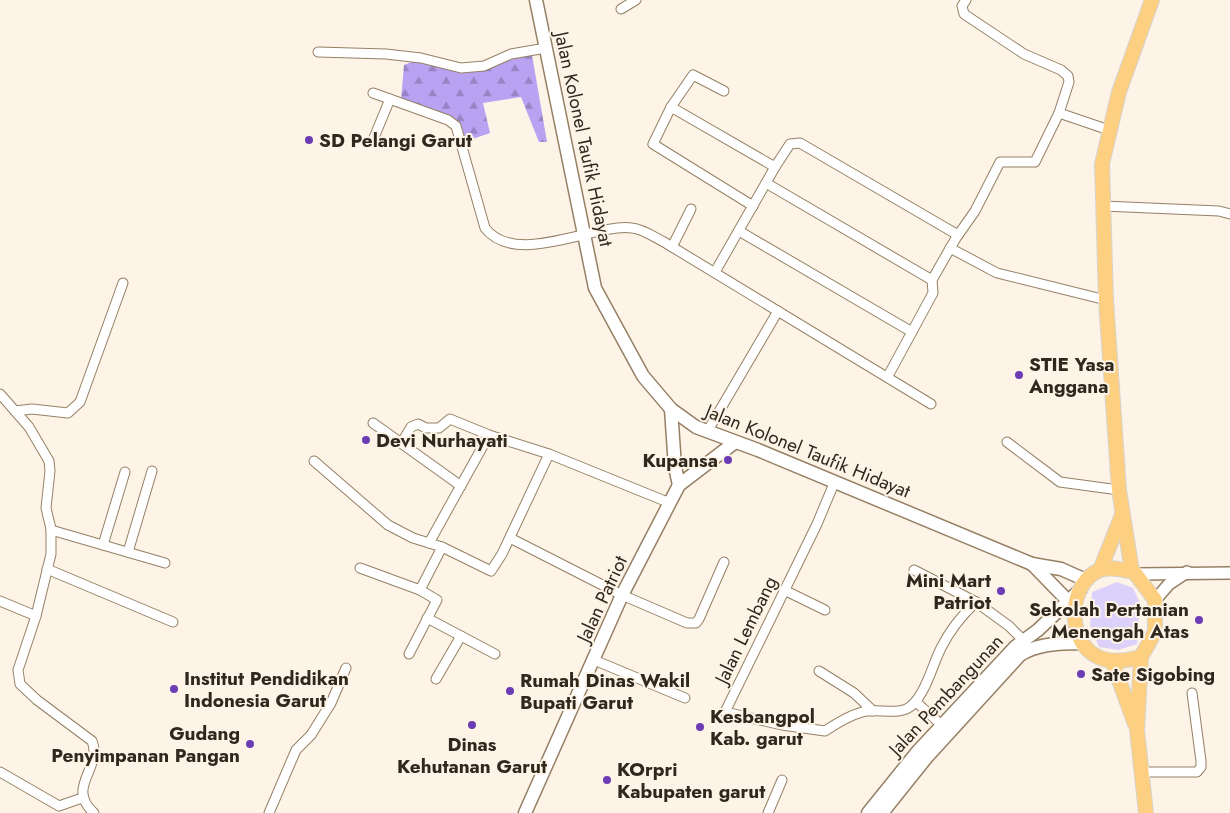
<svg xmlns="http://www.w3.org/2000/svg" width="1230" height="813" font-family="Jost,sans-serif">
<defs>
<pattern id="forest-firs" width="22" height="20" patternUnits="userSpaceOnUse" patternTransform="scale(1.25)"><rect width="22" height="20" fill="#baa2f3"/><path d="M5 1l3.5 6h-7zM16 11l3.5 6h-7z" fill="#9884c4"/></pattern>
</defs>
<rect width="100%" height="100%" fill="#fdf3e7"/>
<polygon fill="#dcd1fb" points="1117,582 1133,588 1140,603 1137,644 1118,650 1099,647 1090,626 1092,592"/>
<polygon fill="url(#forest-firs)" points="511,54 532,55 547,142 539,142 521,97 483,103 490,133 464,142 454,121 401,100 404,65 421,58 461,68"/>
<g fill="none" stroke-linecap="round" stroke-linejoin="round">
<defs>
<g id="minor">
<polyline points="966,0 962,6 964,14 1024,54 1061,70 1068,76 1069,82 1059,113"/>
<polyline points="621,9 636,0"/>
<polyline points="318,52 386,54 421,58 461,68 484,66 511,54 546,48"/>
<polyline points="724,91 693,75 671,107 653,144 753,206"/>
<path d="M373,93L448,120L456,126L485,228C516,268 593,223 632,228C643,229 654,237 664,242L931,404"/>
<polyline points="671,107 775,167"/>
<polyline points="373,140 390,99"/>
<polyline points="766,183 932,280"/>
<polyline points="1103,206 1219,211 1230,214"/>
<polyline points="739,231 912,332"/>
<polyline points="672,247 691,209"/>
<polyline points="950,248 997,273 1106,300"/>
<polyline points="715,272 775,167 790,144 800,143 958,235"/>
<polyline points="888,376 933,293 932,280 956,238 975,211 1000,162 1035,162 1059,113 1109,130"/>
<path d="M0,394L29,427L49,461L50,471L46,508L51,529V554L36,616L18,670L20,684L37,700L92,741C103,768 65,787 94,813"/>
<polyline points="15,411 32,409 68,413 80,402 123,283"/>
<polyline points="373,423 461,486"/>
<polyline points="707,432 778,311"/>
<polyline points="402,442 411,427 418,424 426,428 439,428 450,419 489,435 549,454 670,503"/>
<polyline points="1007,442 1060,482 1119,490"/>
<polyline points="314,461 388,525 413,538 442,547 491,571 502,554 549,454"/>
<path d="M835,481L817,524L725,712L782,725L825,731C837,723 848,716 862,712C877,708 900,716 911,706C926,693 932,666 941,648C950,630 961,616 976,602L1009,626L1026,643"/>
<polyline points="51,530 165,563"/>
<polyline points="510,538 622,595 687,623 696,623 699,619 724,562"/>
<polyline points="429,543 489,435"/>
<polyline points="103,545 125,472"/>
<polyline points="128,552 152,471"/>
<polyline points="360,568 420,590 442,547"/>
<polyline points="47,569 173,622"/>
<polyline points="914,570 976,602"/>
<polyline points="784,590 825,610"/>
<polyline points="0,601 36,616"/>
<polyline points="427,618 495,654"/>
<polyline points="409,654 437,600 420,590"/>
<polyline points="594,660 685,698"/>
<polyline points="819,671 854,693 873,711"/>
<polyline points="436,679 461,636"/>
<polyline points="916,702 946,729"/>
<polyline points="0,772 59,806 82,798"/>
<polyline points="1142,772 1197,772 1201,767 1201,761 1192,693"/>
<polyline points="269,813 296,750 311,735 331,703 346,668"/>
<polyline points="768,813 782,780"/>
</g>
<g id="tertiary">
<polyline points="1138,574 1230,573"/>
<polyline points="1155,600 1169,584 1187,572"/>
</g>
<g id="secondary">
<polyline points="536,0 595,288 643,376 671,409 696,427 758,450 1032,564 1061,569 1086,580"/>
<polyline points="671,409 675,467 679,485"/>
<polyline points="1032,564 1072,605"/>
<polyline points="525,813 622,595 679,485 734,443"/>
<polyline points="868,813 918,751 1015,647 1038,630 1081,589"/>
<path d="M882,813L926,758L1020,655C1038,643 1059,644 1080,643"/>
</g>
<g id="primary">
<polyline points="1100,570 1122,515"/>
<polyline points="1132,571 1119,490 1106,300 1102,164 1119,92 1152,0"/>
<path d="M1141,657C1125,661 1107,664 1093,654C1067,637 1068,583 1100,570C1110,566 1124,570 1134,572L1155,600V632L1141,657L1137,730L1146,813"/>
<polyline points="1112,661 1135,724"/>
</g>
</defs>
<use href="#minor" stroke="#958064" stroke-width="11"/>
<use href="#tertiary" stroke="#958064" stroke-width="14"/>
<use href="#secondary" stroke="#958064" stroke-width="15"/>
<use href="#primary" stroke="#d6d4d2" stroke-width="16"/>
<use href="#minor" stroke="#fff" stroke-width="9"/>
<use href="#tertiary" stroke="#fff" stroke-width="11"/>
<use href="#secondary" stroke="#fff" stroke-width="12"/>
<use href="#primary" stroke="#fdcf81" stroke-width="14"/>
</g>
<g fill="#6c3cb4" stroke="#fdf3e7" stroke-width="2">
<circle cx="309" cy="140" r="5"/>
<circle cx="1019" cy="375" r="5"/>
<circle cx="366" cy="440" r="5"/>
<circle cx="728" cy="460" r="5"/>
<circle cx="1001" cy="591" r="5"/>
<circle cx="1199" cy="620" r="5"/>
<circle cx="1081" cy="674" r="5"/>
<circle cx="174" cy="689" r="5"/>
<circle cx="510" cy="691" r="5"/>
<circle cx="472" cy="725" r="5"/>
<circle cx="700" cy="727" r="5"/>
<circle cx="250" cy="744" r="5"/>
<circle cx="607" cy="780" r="5"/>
</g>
<g text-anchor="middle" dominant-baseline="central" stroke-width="4" stroke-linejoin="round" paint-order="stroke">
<g font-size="19" fill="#30281c" stroke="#fdf3e7">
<text transform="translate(584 139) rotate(78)">Jalan Kolonel Taufik Hidayat</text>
<text transform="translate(808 451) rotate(22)">Jalan Kolonel Taufik Hidayat</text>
<text transform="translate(602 599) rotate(-65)">Jalan Patriot</text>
<text transform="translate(746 630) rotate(-64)">Jalan Lembang</text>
<text transform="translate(946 695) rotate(-47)">Jalan Pembangunan</text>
</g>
<g font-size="19" font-weight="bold" fill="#30281c" stroke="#fdf3e7" text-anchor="start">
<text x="319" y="140">SD Pelangi Garut</text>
<text x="1029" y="364">STIE Yasa<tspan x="1029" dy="22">Anggana</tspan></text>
<text x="376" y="440">Devi Nurhayati</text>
<text x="718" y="460" text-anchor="end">Kupansa</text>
<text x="991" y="580" text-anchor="end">Mini Mart<tspan x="991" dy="22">Patriot</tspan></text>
<text x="1189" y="609" text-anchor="end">Sekolah Pertanian<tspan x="1189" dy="22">Menengah Atas</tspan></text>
<text x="1091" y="674">Sate Sigobing</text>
<text x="184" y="678">Institut Pendidikan<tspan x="184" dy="22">Indonesia Garut</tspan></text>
<text x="520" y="680">Rumah Dinas Wakil<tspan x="520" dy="22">Bupati Garut</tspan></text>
<text x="710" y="716">Kesbangpol<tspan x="710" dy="22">Kab. garut</tspan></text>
<text x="240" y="733" text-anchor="end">Gudang<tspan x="240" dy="22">Penyimpanan Pangan</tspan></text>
<text x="472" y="744" text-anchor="middle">Dinas<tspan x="472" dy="22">Kehutanan Garut</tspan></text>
<text x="617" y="769">KOrpri<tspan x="617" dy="22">Kabupaten garut</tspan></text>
</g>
</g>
</svg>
